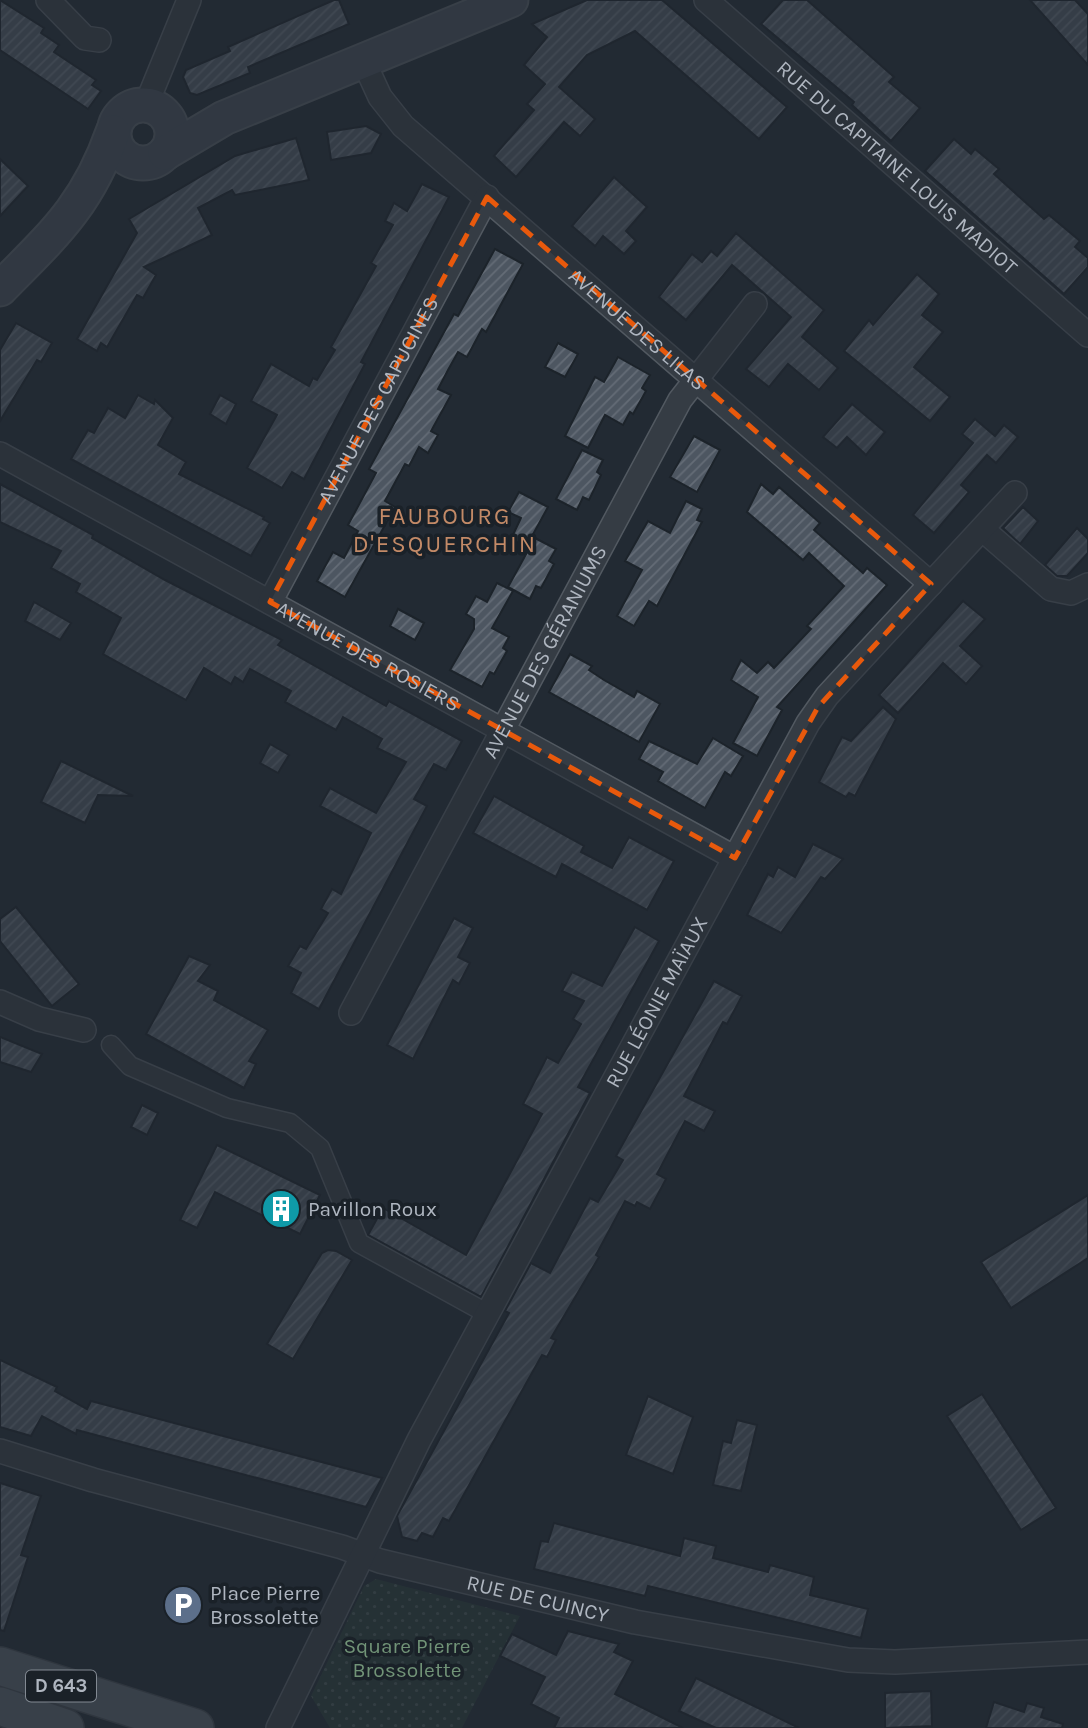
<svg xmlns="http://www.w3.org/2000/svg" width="1088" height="1728" font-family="Karla,sans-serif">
<defs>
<pattern id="park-dots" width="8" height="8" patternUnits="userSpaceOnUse" patternTransform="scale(1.75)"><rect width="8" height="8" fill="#293a39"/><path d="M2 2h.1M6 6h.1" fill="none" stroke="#465454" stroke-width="1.8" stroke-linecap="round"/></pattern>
<pattern id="building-hatch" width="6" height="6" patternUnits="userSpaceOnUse" patternTransform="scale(1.75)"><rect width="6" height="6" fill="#4d5661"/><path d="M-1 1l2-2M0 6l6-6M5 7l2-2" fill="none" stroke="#646c76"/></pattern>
</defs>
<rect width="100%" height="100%" fill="#222a33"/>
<polygon fill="url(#park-dots)" points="376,1579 520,1616 462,1728 330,1728 311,1696 364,1586"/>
<g fill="url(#building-hatch)" stroke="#1c232a" stroke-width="2">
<polygon points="0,0 44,28 41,33 59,45 54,52 96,80 92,85 101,91 88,109 0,50"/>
<polygon points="334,0 339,0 349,24 248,67 250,73 197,95 190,93 183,77 186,70 230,51 228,47"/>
<polygon points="587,0 662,0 787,107 759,139 635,31 587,55 559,87 595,119 580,136 564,122 516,177 494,156 534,110 527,104 545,84 524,65 547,37 532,24"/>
<polygon points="783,0 807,0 894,77 889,82 920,108 891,141 852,105 854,102 761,24"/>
<polygon points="1030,0 1075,0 1088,14 1088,65"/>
<polygon points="366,126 381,134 371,153 331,160 327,132"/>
<polygon points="296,138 309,180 235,195 232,190 198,208 212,235 144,267 156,275 143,298 137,295 107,347 101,343 97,351 77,339 137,233 129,219 235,156"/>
<polygon points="954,139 971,154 975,149 999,169 994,174 1044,219 1049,215 1080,241 1075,247 1088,258 1088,267 1064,294 925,171"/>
<polygon points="0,159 28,186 0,216"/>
<polygon points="614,177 647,207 626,231 636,241 624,254 603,236 595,246 572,226"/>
<polygon points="422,184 449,197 361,362 365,364 304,479 292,472 282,488 247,468 277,415 251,401 271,364 309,386 313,378 317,380 335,350 331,347 376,266 371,263 393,225 385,221 394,203 407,211"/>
<polygon points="736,233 824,310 802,337 838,368 819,390 788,364 769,387 746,369 791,317 732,265 686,320 659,297 692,254 702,262 711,251 717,256"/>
<polygon points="495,249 523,264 486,332 482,329 467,357 458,352 448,370 438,389 451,395 431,431 438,435 428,453 419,447 409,466 405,464 385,501 395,507 345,597 317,581 333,552 344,558 358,531 348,525 376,473 369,469 454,314 458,316"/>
<polygon points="917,274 939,294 922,315 943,332 914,367 950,397 930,421 844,351 869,320 873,325"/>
<polygon points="16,323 52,343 41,362 37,360 0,421 0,350"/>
<polygon points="558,343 578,354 565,377 545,367"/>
<polygon points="618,357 650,375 642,388 646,391 633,414 630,412 623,425 605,415 588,448 565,436 595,377 604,382"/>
<polygon points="138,395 154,404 155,400 173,418 158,445 186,462 179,474 264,517 263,519 270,523 251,556 71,459 88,430 94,433 108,408 125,418"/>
<polygon points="220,395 236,404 226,424 210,414"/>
<polygon points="852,404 885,432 866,455 847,437 837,448 823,437"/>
<polygon points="975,419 995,436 1004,425 1018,437 996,463 987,455 961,485 969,492 934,533 913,515 973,443 962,434"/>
<polygon points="694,436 720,450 697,492 670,477"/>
<polygon points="582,450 603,460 597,472 601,475 589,500 583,497 577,510 556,499"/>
<polygon points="0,484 93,535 92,538 165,580 282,640 278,645 386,706 389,701 462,741 446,770 434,764 414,799 427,806 319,1009 291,993 301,973 288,966 300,946 306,949 328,913 321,909 332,889 341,894 371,833 320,806 330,788 376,813 406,762 377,748 382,739 343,717 336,730 285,702 291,691 250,669 243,682 235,677 231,684 204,668 186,700 103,654 121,618 76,592 80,584 51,568 61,551 0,522"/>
<polygon points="761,484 773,494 779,487 820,523 814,530 863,573 867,568 887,585 777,707 782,710 757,756 733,743 758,697 731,680 741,660 757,673 768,662 774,668 811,629 807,626 844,586 809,553 803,560 747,512"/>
<polygon points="519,492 548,507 526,547 511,539 521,518 508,512"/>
<polygon points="686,501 702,509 697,520 702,522 657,606 649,601 634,626 617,616 642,570 625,561 648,521 670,533"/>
<polygon points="1023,507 1038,521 1020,544 1003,528"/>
<polygon points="1077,528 1088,539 1088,553 1067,576 1057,576 1045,565"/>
<polygon points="535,538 556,549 549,561 554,564 541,588 536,586 530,599 508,587"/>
<polygon points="497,583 513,591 492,628 509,637 503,648 507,651 494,674 490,672 482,687 450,670 474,629 474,619 466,614 476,596 487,602"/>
<polygon points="963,601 985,619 960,646 982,666 966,684 943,663 898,713 879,695"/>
<polygon points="34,602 71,623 60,640 25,621"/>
<polygon points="398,609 424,623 415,640 390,626"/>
<polygon points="570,654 592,666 589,670 604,680 634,697 637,691 660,704 639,742 549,692"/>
<polygon points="883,707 896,719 855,796 849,793 846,797 819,782 842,737 851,741"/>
<polygon points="713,738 743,756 731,776 725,772 705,808 658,781 663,772 639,759 649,741 697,764"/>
<polygon points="270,744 289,755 278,773 260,763"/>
<polygon points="61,761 133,796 98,795 85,823 41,802"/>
<polygon points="494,796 584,846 581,852 612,868 629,837 674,861 647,910 562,864 556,877 473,833"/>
<polygon points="813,844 843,859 825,879 821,877 781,933 747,915 768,874 773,877 778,867 795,877"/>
<polygon points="16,907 79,984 52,1006 0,941 0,919"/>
<polygon points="454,918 473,928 458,957 470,963 459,984 453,980 413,1059 387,1045"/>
<polygon points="635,927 659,941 578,1087 590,1093 481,1297 368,1235 383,1208 466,1255 542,1114 523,1104 547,1057 558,1063 581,1024 573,1019 584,1001 562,991 572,972 602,986"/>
<polygon points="189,956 210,965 198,981 218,991 214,1000 268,1030 249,1061 256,1064 244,1088 146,1034"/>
<polygon points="714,981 742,996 727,1024 723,1022 684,1096 715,1111 704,1131 685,1121 657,1174 666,1179 650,1209 637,1202 635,1206 625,1201 596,1255 599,1257 551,1338 556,1340 547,1357 542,1355 449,1521 443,1518 433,1537 422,1533 417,1541 402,1537 397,1516 509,1313 505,1311 531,1263 550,1273 590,1198 598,1202 623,1160 616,1156"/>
<polygon points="0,1037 42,1054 31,1072 0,1062"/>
<polygon points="142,1105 158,1113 147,1135 131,1127"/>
<polygon points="217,1145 320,1195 300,1234 215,1192 197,1228 180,1220"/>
<polygon points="1088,1195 1088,1258 1011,1308 981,1262"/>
<polygon points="328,1250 336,1251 352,1260 293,1359 267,1344 322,1253"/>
<polygon points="0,1360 57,1387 55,1391 87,1409 91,1401 382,1478 366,1507 77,1430 76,1434 42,1416 31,1436 0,1427"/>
<polygon points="982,1394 1056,1508 1021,1530 947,1416"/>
<polygon points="648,1396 693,1417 673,1474 626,1455"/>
<polygon points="737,1420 757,1425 741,1491 713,1485 723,1441 731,1443"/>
<polygon points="0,1483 41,1496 21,1555 28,1557 4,1631 0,1630"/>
<polygon points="554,1523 680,1556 684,1538 716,1546 713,1558 768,1572 770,1565 814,1577 810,1595 868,1609 861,1638 648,1586 645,1596 534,1569 541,1541 548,1542"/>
<polygon points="568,1631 619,1644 614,1652 633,1661 615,1694 683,1728 554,1728 559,1718 531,1704 545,1677 500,1656 512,1634 556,1655"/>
<polygon points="696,1678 725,1692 799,1728 716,1728 679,1711"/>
<polygon points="931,1691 932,1726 885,1728 885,1693"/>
<polygon points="994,1702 1024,1712 1027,1703 1044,1708 1041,1717 1063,1724 1062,1728 986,1728"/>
</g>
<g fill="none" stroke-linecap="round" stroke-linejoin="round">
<defs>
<polyline id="pedestrian" points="111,1045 130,1066 227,1108 290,1123 320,1148 359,1243 488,1314"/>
<g id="minor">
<polyline points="48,0 85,38 99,40"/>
<path id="s1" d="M706,0L1088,335"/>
<path id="s2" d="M363,60L380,97L403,126L931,584"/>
<polyline points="146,105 189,0"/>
<path id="s3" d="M0,454L735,858"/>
<polyline points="982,529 1051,589 1071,593 1088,585"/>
<path id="s4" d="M270,602L487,197"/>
<polyline points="0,1002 39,1019 84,1030"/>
<path id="s5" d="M351,1013L680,400L755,304"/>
<path id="s6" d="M0,1451L93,1480L342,1547L380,1561L635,1622L848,1660L895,1662L1088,1652"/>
<path id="s7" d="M278,1728L419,1440L808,723L827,696L1015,493"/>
</g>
<g id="secondary">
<circle cx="143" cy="134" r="29"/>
<polyline points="165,153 224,118 511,0"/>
<path d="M0,289C53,235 87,206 113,132"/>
</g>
<g id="primary">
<polyline points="0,1666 195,1728"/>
<polyline points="0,1706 65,1728"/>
</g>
</defs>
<use href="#pedestrian" stroke="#525961" stroke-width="21"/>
<use href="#minor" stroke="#525961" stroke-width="26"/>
<use href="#secondary" stroke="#525961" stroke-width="37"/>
<use href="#primary" stroke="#3e454d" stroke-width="40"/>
<use href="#pedestrian" stroke="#353c44" stroke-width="18"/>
<use href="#minor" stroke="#353c44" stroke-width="23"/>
<use href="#secondary" stroke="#434b56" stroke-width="33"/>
<use href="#primary" stroke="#535b64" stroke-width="37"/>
</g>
<path d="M0 0H1088V1728H0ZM487,197L931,584L818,707L735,858L270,602Z" fill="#222a33" fill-opacity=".55" fill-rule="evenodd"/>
<path fill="none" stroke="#e8590c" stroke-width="5" stroke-dasharray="14 9" stroke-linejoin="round" d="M487,197L931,584L818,707L735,858L270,602Z"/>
<defs>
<symbol id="building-disc" viewBox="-11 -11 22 22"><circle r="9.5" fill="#0f9aa8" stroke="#1a2128"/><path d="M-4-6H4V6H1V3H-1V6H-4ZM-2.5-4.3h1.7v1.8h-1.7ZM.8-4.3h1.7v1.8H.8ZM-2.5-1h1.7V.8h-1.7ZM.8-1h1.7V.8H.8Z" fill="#fff"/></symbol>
<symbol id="parking-disc" viewBox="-11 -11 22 22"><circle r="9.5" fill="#5c6f8a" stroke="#1a2128"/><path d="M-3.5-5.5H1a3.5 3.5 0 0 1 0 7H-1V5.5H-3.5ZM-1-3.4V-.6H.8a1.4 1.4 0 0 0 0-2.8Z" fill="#fff"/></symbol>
</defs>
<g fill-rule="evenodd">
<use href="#building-disc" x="259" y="1187" width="44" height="44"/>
<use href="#parking-disc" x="161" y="1583" width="44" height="44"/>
</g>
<g text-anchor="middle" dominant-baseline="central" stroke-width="7" stroke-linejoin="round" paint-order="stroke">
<rect fill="#1a2128" stroke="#828992" stroke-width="2" x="26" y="1670.5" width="70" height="31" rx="5"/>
<g font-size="19" font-weight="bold" fill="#afb6c0">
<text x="61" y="1686">D 643</text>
</g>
<g font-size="21" fill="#afb6c0" stroke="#1a2128">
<text stroke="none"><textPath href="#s1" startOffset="254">RUE DU CAPITAINE LOUIS MADIOT</textPath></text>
<text stroke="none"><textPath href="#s2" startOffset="388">AVENUE DES LILAS</textPath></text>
<text stroke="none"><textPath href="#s4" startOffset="229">AVENUE DES CAPUCINES</textPath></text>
<text stroke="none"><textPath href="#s5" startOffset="410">AVENUE DES GÉRANIUMS</textPath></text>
<text stroke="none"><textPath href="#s3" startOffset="420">AVENUE DES ROSIERS</textPath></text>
<text stroke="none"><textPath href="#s7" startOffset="819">RUE LÉONIE MAÏAUX</textPath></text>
<text stroke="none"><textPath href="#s6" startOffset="558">RUE DE CUINCY</textPath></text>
</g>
<g font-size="21" fill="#afb6c0" stroke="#1a2128" text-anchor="start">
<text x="308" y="1209">Pavillon Roux</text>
<text x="210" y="1593">Place Pierre<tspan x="210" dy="24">Brossolette</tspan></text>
</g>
<g font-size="21" fill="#719377" stroke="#1a2128">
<text x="407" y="1646">Square Pierre<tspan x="407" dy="24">Brossolette</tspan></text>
</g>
<g font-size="24" letter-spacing="2" fill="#c38a67" stroke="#1a2128">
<text x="445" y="516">FAUBOURG<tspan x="445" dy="28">D'ESQUERCHIN</tspan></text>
</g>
</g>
</svg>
